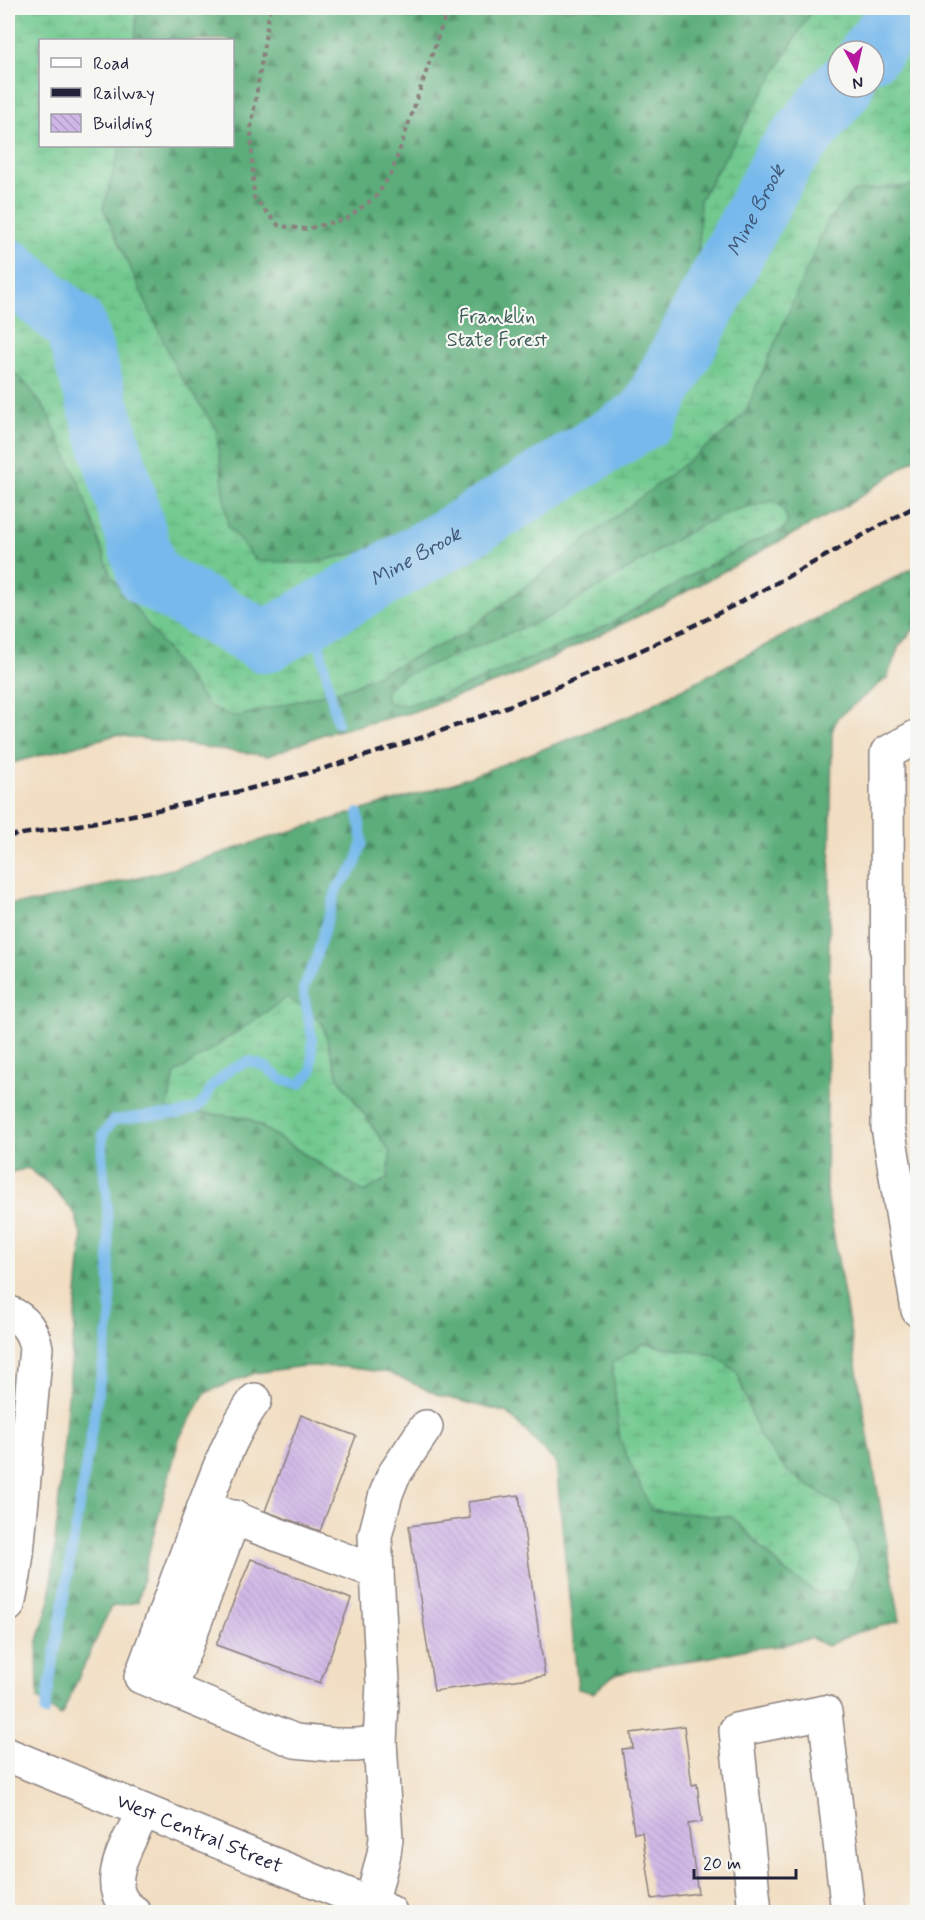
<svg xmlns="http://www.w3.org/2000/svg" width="925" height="1920" font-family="Mynerve,sans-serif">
<defs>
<pattern id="forest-firs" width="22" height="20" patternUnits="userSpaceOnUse" patternTransform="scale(1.5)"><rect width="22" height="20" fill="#5cad7a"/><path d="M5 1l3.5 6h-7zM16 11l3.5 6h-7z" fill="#4c8c65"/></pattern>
<pattern id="wetland-marsh" width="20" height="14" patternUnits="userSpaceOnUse" patternTransform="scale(1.5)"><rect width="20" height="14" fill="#71c98f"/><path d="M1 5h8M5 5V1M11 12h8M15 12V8" fill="none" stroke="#62ac7c"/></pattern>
<pattern id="building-back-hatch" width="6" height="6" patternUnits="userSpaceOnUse" patternTransform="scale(1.5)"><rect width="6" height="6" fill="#d0b6e6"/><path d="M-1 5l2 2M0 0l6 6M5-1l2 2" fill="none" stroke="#b29cc6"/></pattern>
</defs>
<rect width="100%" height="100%" fill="#f6f6f2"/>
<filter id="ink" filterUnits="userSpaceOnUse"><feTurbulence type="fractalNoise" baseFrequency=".0167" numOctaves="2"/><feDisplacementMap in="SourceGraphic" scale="12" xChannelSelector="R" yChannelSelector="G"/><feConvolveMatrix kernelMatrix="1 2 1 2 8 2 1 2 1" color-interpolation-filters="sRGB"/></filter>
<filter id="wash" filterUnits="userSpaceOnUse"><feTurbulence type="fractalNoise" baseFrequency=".008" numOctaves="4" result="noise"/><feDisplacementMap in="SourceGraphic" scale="24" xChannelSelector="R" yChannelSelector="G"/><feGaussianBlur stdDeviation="1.35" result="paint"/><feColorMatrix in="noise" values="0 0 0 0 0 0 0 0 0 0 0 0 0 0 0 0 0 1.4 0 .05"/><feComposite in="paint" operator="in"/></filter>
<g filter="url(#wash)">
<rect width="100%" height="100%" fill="#f2dec2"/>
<g fill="url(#forest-firs)" stroke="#3f685a" stroke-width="1.5" fill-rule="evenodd">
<path d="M8,8H917V457L849,504L661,605L512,677L409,713L324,734L268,756L116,735L8,764ZM40,40H232V146H40ZM838,51H874V87H838Z"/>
<path d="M917,566V626L899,646L887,678L837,718L832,732L826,1190L900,1621L855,1633L827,1646L811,1638L779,1646L747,1649L707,1658L663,1664L614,1675L593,1693L578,1689L556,1463L508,1413L441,1396L390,1373L345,1367L304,1366L255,1373L205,1393L179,1439L148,1556L138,1602L111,1607L61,1716L38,1699L37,1644L50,1599L82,1238L75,1214L51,1186L28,1168L8,1173V904L37,902L172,869L268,838L451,784L632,715ZM322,1023L338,1077L390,1152L364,1192L248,1118L167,1109L175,1074ZM643,1344L714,1355L737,1372L759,1436L787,1471L841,1507L848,1591L817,1593L786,1572L732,1517L651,1510Z"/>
</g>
<g fill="url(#wetland-marsh)" stroke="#4a7665" stroke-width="1.5" fill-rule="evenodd">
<path d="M8,8H137L135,40H40V146H121L103,208L177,371L216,428L228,526L256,561L313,563L435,534L510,482L600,441L698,280L700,200L813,8H917V185L854,191L829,218L745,413L727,431L462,635L351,687L239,716L228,715L209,706L111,576L80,485L47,412L28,386L8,367ZM838,51H874V87H838Z"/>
<path d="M773,501C783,506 787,513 787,524L782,530L755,541L688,577L609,625L459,689L407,705L389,703L386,699V690L400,677L547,618L699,526L735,510Z"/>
<polygon points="288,997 322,1023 338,1077 390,1152 388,1178 364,1192 248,1118 167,1109 175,1074"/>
<polygon points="643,1344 714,1355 737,1372 759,1436 787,1471 841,1507 859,1559 848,1591 817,1593 786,1572 732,1517 651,1510 620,1440 612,1363"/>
</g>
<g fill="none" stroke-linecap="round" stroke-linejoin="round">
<g stroke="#77b9ec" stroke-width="10">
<polyline points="313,615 337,723"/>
<polyline points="45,1712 111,1314 107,1203 102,1155 103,1134 114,1120 145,1116 179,1114 197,1108 206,1099 211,1087 231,1069 250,1061 266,1067 282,1080 300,1084 312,1071 312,1038 303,989 315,961 337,888 354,868 363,842 358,813"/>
</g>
<g stroke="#77b9ec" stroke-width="62">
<polyline points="871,51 906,8"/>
<path id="s1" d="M8,269L75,325L148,576L265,642L455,535L648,416L783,160L842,87"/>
</g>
</g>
<g id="blocks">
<g fill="url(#building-back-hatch)">
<polygon points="301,1415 356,1436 320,1531 265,1511"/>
<polygon points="519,1495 545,1676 434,1691 409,1526 470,1518 468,1502"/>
<polygon points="251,1559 351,1599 320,1683 216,1645"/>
<polygon points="684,1726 692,1785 697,1784 702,1822 688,1824 698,1893 652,1899 642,1832 634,1833 622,1749 633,1748 631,1733"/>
</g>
</g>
</g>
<g filter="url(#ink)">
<use href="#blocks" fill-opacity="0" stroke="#8a807e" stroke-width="1.5"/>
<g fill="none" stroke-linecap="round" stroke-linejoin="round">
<defs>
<g id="minor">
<polyline points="918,736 887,753 888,1127 918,1310"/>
<path d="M8,1312C24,1319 33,1330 36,1348L17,1553L14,1576L8,1605"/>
<path d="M204,1507C219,1469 231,1433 255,1400"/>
<polyline points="377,1572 204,1507 141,1677 295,1741 335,1745 357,1745 380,1742"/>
<polyline points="170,1689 234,1517"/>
<polyline points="371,1905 384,1854 386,1838 380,1742 383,1683 375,1536 386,1494 393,1476 426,1427"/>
<path d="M134,1912C96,1889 130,1840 144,1811"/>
<polyline points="755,1912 736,1730 825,1712 848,1912"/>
</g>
<g id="major">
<path id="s2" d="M8,1755L390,1912"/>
</g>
</defs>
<use href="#minor" stroke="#8a807e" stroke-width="36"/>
<use href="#major" stroke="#8a807e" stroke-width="36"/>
<polyline stroke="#8a807e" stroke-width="4" stroke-dasharray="4.5 4.5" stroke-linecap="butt" points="270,8 251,128 254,198 279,226 306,229 346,219 376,197 392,172 448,8"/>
<use href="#minor" stroke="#fff" stroke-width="33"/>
<use href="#major" stroke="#fff" stroke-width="33"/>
<path stroke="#22223b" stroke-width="4.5" stroke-dasharray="9 4.5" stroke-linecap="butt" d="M8,836C253,802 489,727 711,617C781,582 849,542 918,505"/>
</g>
</g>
<g text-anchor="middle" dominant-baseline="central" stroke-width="4.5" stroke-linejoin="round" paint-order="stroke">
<g font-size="20" fill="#3e5c58" stroke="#f6f6f2">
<text x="497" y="317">Franklin<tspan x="497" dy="23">State Forest</tspan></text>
</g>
<g font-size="20" fill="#22223b" stroke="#f6f6f2">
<text stroke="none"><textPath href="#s2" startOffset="207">West Central Street</textPath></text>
</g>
<g font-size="21" font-style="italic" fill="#405779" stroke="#f6f6f2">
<text stroke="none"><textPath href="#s1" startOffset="1160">Mine Brook</textPath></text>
<text stroke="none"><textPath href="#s1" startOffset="656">Mine Brook</textPath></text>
</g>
</g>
<rect width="925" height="1920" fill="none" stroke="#f6f6f2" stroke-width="30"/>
<rect x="39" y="39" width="195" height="108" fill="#f6f6f2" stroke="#a1a1a9" stroke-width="1.5"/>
<rect x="51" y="58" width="30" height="9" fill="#ffffff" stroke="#a1a1a9" stroke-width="1.5"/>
<text x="93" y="69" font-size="18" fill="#22223b">Road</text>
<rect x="51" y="88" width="30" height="9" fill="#22223b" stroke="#a1a1a9" stroke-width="1.5"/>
<text x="93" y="99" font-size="18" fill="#22223b">Railway</text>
<rect x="51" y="114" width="30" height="18" fill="url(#building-back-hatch)" stroke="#a1a1a9" stroke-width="1.5"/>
<text x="93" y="129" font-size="18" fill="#22223b">Building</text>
<g transform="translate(856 69) rotate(172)"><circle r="28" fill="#f6f6f2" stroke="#a1a1a9" stroke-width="1.5"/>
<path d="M0-4.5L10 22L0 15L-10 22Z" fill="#b5179e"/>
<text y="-9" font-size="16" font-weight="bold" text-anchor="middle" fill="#22223b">N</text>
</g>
<path d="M694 1869v9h102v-9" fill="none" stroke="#22223b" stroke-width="3"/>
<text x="703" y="1869" font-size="18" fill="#22223b" stroke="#f6f6f2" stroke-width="4.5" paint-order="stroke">20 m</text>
</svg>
